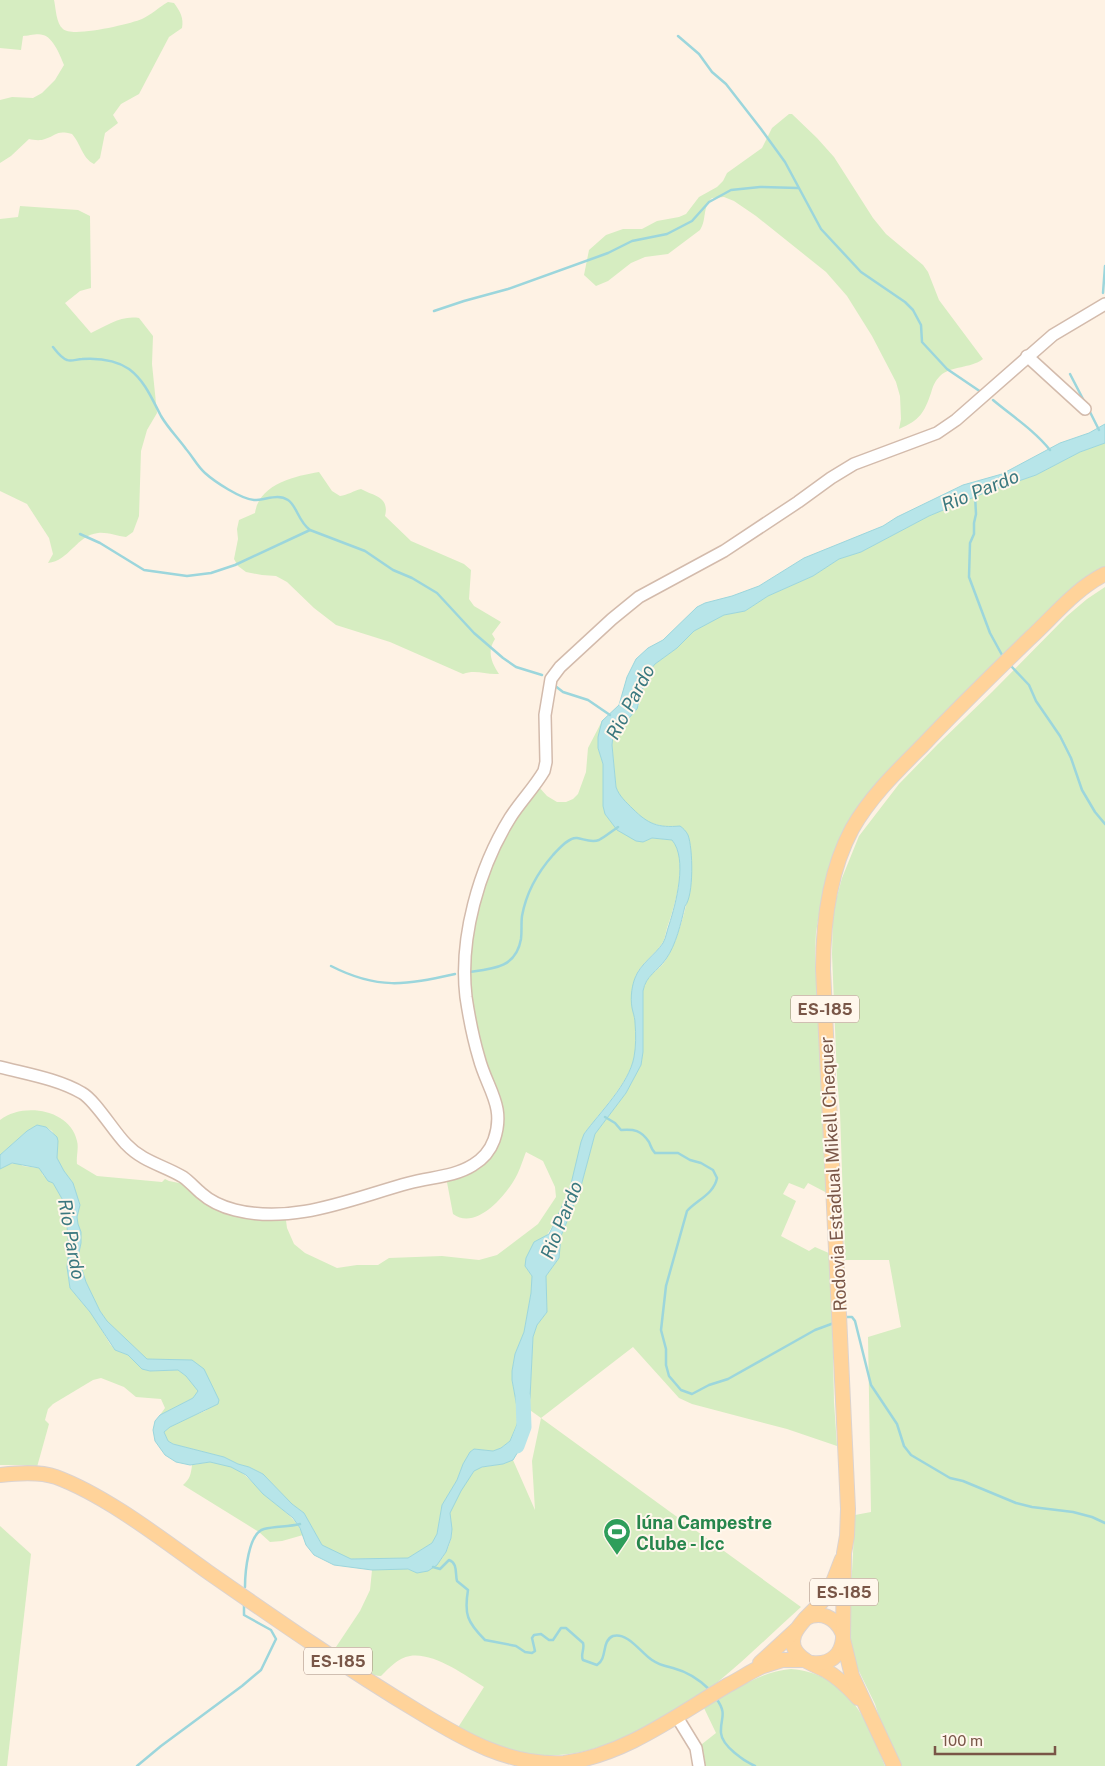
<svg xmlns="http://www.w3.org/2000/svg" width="1105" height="1766" font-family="'Public Sans',sans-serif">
<rect width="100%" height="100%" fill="#fef2e4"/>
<g fill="#d6edc1">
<path d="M0,0H54C56,9 56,23 63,29C72,38 130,24 142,19C151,15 159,7 168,2L174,3C180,11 184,18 182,28L169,37L139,94L121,104L113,115L118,123L105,133L100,158L94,164C82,158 81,144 72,134C56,130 58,135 45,139C40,141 34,140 29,139L11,156L0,163V100L12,97L33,98L42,93L55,80L64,65C61,57 53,37 43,35C38,33 28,36 23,36L21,50L0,48Z"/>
<path d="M789,114H792L817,138L834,157L873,218L886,234L923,265L928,272L939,300L983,359C970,369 952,365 940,376C935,381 933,386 931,393C924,413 920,420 899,429L901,419L900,396L896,382L872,336L847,296L826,272L756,216L734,201L724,197L712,198C702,207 707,220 700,230L668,254L645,257L631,263L608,281L596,286L584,275L589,250L606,235L623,229H642L657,221L679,217L686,214L699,197L717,187L723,181L727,173L762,148L772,128Z"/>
<path d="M20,206L78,210L90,216L91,288L80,291L65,303L91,333C106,326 121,315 139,318L153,336L152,364L157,413L147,430L141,451L139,516L133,532L126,537C117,536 107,532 98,533C77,535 69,561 48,563L53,554L49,538L27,504L0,491V219L18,217Z"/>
<path d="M1105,443V572L883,783L824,887L816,932L815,953L818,1015L827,1095L829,1194L808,1183L804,1189L789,1183L783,1194L796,1201L781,1236L809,1251L815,1247L831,1254L834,1402L837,1446L787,1429L692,1404L679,1398L633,1347L541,1418L801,1607C773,1632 747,1658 719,1681C704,1694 685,1704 668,1714C622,1741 576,1763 521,1753C498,1749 477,1739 457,1729L484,1687C465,1675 433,1652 410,1656C398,1658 389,1668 381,1676C363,1675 348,1660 334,1650L360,1611L370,1590L372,1570C383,1570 396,1568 407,1569C413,1570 416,1574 422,1572C440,1568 451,1548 452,1531C452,1525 449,1517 450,1512C453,1501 469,1476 477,1468L503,1464L513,1460L535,1510L532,1461L541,1418L527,1408L530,1398L533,1337L537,1325L547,1312L546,1276L559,1258L561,1236L580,1190L595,1134L626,1093L641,1065L643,1052V991C647,973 659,972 667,958C683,933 705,847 680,826H663L647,822L625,802L618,793L616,787L612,745L613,736L639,705L644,685L647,681L650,670L655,664L677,648L694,631L709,622L724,615L745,611L768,596L813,576L839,559L861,552L929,516L984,493L1036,475L1080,452Z"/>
<path d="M319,472L332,491L340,496C348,495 353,491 361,489C373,496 390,496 385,516L411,541L464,564L471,570L469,599L474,606L501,622L492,634L495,639C487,651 491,662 499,674C485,675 476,669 463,674L390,642L336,625L314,608L287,582L276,576L262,575L246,572L238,566L234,559L238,539L237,529L239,520L255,513C259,484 295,476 319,472Z"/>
<polygon points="1105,587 1105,1766 895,1766 875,1704 856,1665 850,1645 849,1594 852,1572 855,1515 871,1512 868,1337 901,1327 889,1260 845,1260 840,1112 837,1078 832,954 833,911 842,878 859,836 899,784 938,744 992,692 1067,616 1087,599"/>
<path d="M602,721L598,748L603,764V806L605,814L617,830L643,842L652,838L672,840C689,860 675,905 667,928C666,932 665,938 663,942C656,954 642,962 636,975C630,990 632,1004 635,1019C637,1028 636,1048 634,1057C629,1083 599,1113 584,1134C578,1149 577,1166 572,1182C562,1214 545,1240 525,1266L532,1276L531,1293L524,1332L515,1354L512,1371V1380L519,1418L516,1427L510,1441L501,1448L493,1451L474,1449L470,1452L463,1464L457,1480L442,1505L437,1534L432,1543L408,1558L351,1559L333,1552L322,1545L304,1513L292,1504L263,1474L249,1467L238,1464L224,1457L173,1444L168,1441L164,1432L170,1427L190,1417L205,1411L219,1400L214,1392L181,1360L147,1359L107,1321L100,1311L86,1282L78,1257L81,1243V1232L78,1224L77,1217L80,1205L73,1183L64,1171L57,1158L58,1141L52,1131L46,1127L37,1125L27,1131L0,1155V1120C23,1102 70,1109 77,1141C79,1148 76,1157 77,1164L97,1176L162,1182L165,1179L169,1181L184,1184L205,1201L285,1213L287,1228L294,1244L305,1253L337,1268L357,1265H378L389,1258L442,1256L479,1260L497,1255L538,1224L556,1197L555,1187L543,1161L526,1152C522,1162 519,1173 513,1182C502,1199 475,1230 453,1214L446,1177L483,1152L491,1137L495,1116L474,1060L460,1002L458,961L467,910L474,881L500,824L535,777L538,786L547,796L557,802H566L573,799L578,794L586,772L588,748Z"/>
<polygon points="18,1163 23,1166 39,1168 41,1170 43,1175 53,1183 65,1204 69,1250 67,1267 70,1288 94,1317 110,1344 115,1350 128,1355 142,1369 150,1371 178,1370 186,1376 199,1391 193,1398 160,1415 165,1408 161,1399 136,1397 124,1387 101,1378 93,1380 53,1404 48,1409 45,1420 49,1424 37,1467 23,1465 0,1465 0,1169 8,1164"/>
<path d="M210,1462C218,1464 227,1464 233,1468C247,1474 255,1486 266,1496C279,1508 296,1517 303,1535L282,1541L270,1542L259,1532L183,1485C190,1479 191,1474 192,1465Z"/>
<polygon points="0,1526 31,1554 7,1766 0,1766"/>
<path d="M791,1669C846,1673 868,1719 885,1766H697V1748L716,1733L704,1708C732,1692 758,1672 791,1669Z"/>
</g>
<path fill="#b7e5e9" stroke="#9cd6dc" d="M1105,424V443L1080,452L1036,475L984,493L929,516L861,552L839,559L813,576L768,596L745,611L724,615L694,631L677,648L655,664L650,670L647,681L642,690L637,709L613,736L612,745L616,787C619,796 626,802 633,809C648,824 658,828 680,826C683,828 686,831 688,835C693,848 694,896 685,906C681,923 676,945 666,959C657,972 646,975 643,991V1052L641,1065L626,1093L595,1134L580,1190L561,1236L559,1258L546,1276L547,1312L537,1325L533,1337L530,1398L524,1419L522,1445L513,1460L503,1464L482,1467L474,1471L461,1491L450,1513L452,1529L451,1538L446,1552L437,1565L428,1571L417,1573L408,1569L372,1570L334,1565L314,1555L306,1545L300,1528L293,1518L263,1494L246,1475L231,1467L210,1462L190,1465L176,1462L165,1455L155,1441L153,1430L155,1421L160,1415L193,1398L198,1391L186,1376L178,1370L150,1371L142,1369L128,1355L115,1350L90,1312L70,1288L67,1267L69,1250L66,1214L65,1204L53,1183L48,1181L39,1168L12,1163L0,1169V1155L27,1131L37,1125L46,1127L57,1137L58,1141L57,1158L64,1171L73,1183L80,1205L77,1217L78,1224L81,1232V1243L78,1257L86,1282L100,1311L107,1321L147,1359L192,1360L204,1369L219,1400L218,1404L170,1427L164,1432L168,1441L173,1444L224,1457L238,1464L249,1467L263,1474L292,1504L304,1513L322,1545L351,1559L408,1558L432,1543L437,1534L442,1505L457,1480L463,1464L470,1452L474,1449L493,1451L501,1448L510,1441L516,1427L519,1418L512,1380V1371L515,1354L524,1332L531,1293L532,1276L525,1266L526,1258L534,1242L549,1234L555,1222L570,1188L581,1142L584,1134C600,1112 629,1084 634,1057C636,1047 636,1034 635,1023C635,1019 634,1016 633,1012C630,1002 631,988 635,978C640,964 655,955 663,943C666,938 667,930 669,925C676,903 688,859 672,840L652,838L643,842L636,841L617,830L605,814L603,806V764L598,748V737L602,721L619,705L627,677L636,659L648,648L663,640L697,607L705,603L732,596L759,586L804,558L883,526L897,517L963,485L1002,474L1060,443L1089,433Z"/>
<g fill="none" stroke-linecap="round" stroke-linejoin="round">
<g stroke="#9cd6dc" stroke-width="2.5">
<polyline points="678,36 699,54 712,72 726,84 761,129 785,162 821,229 861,272 905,302 913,310 921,325 922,342 947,369 981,392"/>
<polyline points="1103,293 1105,266"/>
<polyline points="434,311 464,301 508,289 608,253 632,241 667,234 692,221 709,202 731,190 760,187 798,188"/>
<path d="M53,347C57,352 61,358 67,360C71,362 77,359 82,359C97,358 116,360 129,369C145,381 152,399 161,416C168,428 178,438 186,449C193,457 197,466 205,473C215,482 241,499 254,500C266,500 278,493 288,500C297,506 298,521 310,530L365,551L393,570L412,578L437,593L474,633L503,658L516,667L542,675"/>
<polyline points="1070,374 1084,401"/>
<path d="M993,400C1012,416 1034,430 1050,450"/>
<polyline points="1089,410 1099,430"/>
<polyline points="975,495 976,514 974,523 974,534 970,543 969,577 990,633 1002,655"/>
<polyline points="80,534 100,543 144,570 187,576 211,573 235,565 310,530"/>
<polyline points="1011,666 1029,685 1036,701 1060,736 1071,758 1082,790 1095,812 1105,824"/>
<polyline points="554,685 563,692 588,700 610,715"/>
<path d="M331,966C378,990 405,985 455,974"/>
<path d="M469,972C493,969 516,968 521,939C522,931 521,924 522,916C526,894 538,872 553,855C558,850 568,837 577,838C584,839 591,843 599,840C605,837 612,831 618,827"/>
<path d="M605,1117L615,1123L621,1130C634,1129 641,1130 649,1142C651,1146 651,1149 655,1153H678L690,1160L701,1163L713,1170L717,1178C714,1194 697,1200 687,1211L666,1286L661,1330L666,1349V1365L669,1376L681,1390L692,1394L709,1385L728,1379L815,1330L834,1323"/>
<polyline points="847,1317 852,1317 855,1321 871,1385 897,1424 904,1446 911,1455 950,1478 963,1481 1016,1503 1032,1507 1073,1512 1092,1517 1105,1523"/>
<path d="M433,1567L440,1569L449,1560C458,1563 455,1574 457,1581L468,1590C464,1614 467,1622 485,1640L516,1646L525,1652L532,1653L535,1651L532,1638L534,1635L541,1634L549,1640H553L561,1628H566L583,1643C585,1649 580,1655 583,1660L597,1665C608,1658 601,1641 613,1636C628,1632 641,1653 652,1660C659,1665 665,1666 673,1668C688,1672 699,1679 710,1690"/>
<path d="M245,1587C245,1574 248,1533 264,1529C276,1526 288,1527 300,1524"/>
<path d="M716,1698C728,1715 720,1717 721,1733C722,1746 744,1761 755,1766"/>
<polyline points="137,1766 161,1746 242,1686 261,1670 276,1639 271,1630 244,1615 244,1604"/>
</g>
<polyline stroke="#b7e5e9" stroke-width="15" points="517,1446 524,1427 523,1398"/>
<defs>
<g id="minor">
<polyline points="1027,356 1085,409"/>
<path d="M0,1067C27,1074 58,1079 82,1093C95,1100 114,1132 126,1144C143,1162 163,1165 183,1177C190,1182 195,1188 201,1193C211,1202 223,1207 235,1210C294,1225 353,1198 409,1183C430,1177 454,1177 473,1165C483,1159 490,1151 494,1140C506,1106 487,1089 479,1058C473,1038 469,1017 466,997C459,938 479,868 510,818C520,802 534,788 544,771L546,762L545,715L551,679L560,667L612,619L639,597L724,551L798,502L831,478L854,464L937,433L956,420L1053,335L1105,304"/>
<polyline points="677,1717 696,1748 699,1766"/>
</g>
<g id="major">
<path d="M0,1475C17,1473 39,1471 56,1477C107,1496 163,1540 208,1572C277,1620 346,1668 419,1712C463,1739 509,1766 564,1763C625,1755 677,1715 728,1685C740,1679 751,1671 763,1666L782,1660H805"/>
<path d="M842,1559C837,1571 833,1584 827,1595C816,1613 772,1637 805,1660C811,1664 819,1667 825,1670C838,1677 848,1687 858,1698"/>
<path d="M806,1618C821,1611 835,1617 842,1632"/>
<polyline points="760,1663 796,1630"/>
<path d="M812,1663C829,1665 841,1656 843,1639"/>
<path d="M894,1766L852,1676L843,1639L844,1553L847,1536L848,1509L823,969C823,921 829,872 852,829C870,797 897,771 923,745C958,708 994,673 1030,638C1054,616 1075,589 1105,574"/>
</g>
</defs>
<use href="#minor" stroke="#d3bbac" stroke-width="14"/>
<use href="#major" stroke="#dcd3cf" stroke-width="16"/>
<use href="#minor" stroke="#fff" stroke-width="11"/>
<use href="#major" stroke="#ffd39a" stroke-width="14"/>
</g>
<defs>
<symbol id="stadium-pin" viewBox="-11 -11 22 30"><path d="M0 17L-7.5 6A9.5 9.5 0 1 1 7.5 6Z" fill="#2e9e5b" stroke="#fff7ec"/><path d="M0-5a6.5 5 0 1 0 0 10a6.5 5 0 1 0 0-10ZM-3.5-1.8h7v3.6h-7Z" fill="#fff"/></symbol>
</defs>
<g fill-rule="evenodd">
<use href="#stadium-pin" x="601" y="1516" width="32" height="43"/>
</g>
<g text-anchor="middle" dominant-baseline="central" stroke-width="4" stroke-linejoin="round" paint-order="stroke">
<g fill="#fff7ec" stroke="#a18678" stroke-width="1">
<rect x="791" y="995.5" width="68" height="27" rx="4"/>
<rect x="810" y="1578.5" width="68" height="27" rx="4"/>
<rect x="304" y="1647.5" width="68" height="27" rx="4"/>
</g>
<g font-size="16" font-weight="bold" fill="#795647">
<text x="825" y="1009">ES-185</text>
<text x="844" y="1592">ES-185</text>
<text x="338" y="1661">ES-185</text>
</g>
<g font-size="18" fill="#795647" stroke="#fff7ec">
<text transform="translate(833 1174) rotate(-93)">Rodovia Estadual Mikell Chequer</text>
</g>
<g font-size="18" font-weight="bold" fill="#27864d" stroke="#fff7ec" text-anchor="start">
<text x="636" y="1522">Iúna Campestre<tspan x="636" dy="21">Clube - Icc</tspan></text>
</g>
<g font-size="19" font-style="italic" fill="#3a787f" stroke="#fff7ec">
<text transform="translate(980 490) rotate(-22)">Rio Pardo</text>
<text transform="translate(630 702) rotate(-62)">Rio Pardo</text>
<text transform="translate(561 1220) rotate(-68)">Rio Pardo</text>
<text transform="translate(72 1239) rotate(80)">Rio Pardo</text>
</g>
</g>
<path d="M935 1746v8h120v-8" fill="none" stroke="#795647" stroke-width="2.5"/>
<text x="942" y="1746" font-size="15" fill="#795647" stroke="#fff7ec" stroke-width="4" paint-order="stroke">100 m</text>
</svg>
